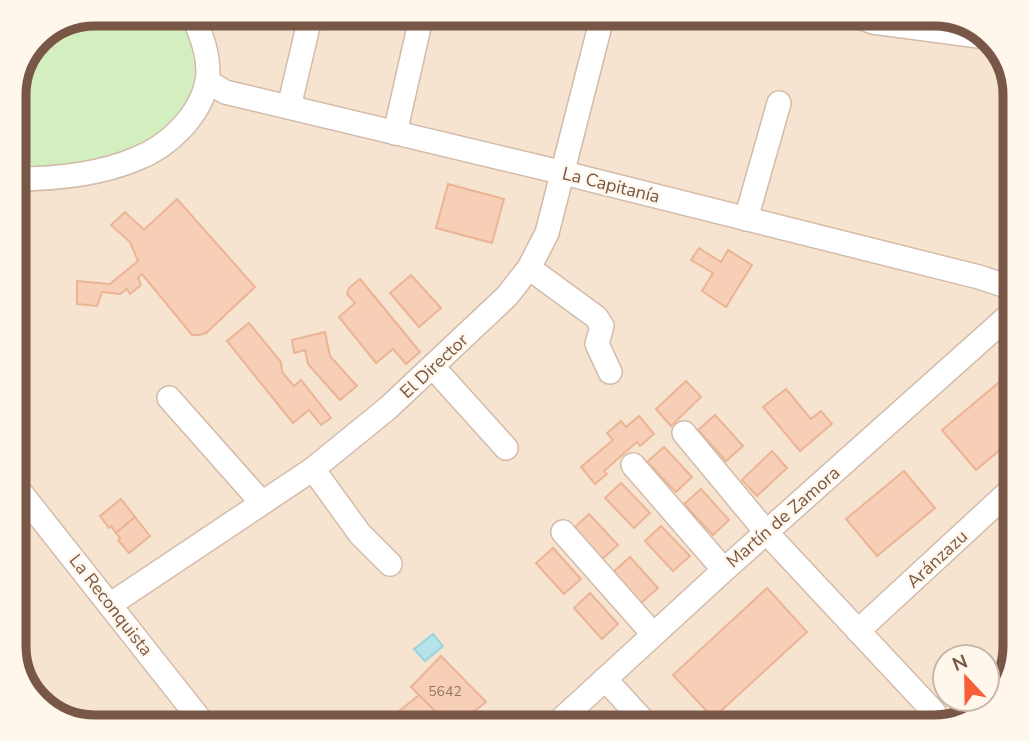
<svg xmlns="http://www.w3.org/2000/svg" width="1029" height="741" font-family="'Nunito Sans',sans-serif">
<rect width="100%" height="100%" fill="#fff3e2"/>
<path fill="#f7e4d0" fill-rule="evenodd" d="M95,14H934L983,31L1015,95V646L998,695L934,727H95L46,710L14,651V89L41,34ZM945,657H987V699H945Z"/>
<path fill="#d3eebf" d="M95,14H183C190,34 201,61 196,82C193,95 186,105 177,115C138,161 72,170 14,168V89L41,34Z"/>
<polygon fill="#b4e4ea" stroke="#9ad4dd" stroke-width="2" points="433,634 443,646 425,661 414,649"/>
<g fill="#f7cfb7" stroke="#ebb495" stroke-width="2">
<polygon points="448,184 504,199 492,243 436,228"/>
<polygon points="177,199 255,287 206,333 199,335 192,335 142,274 138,278 141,285 130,294 127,289 120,294 102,292 97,306 77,304 77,281 110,284 138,261 130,242 111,225 125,212 144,230"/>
<polygon points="699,248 721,262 728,250 752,265 726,307 702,291 713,273 691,260"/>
<polygon points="411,275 441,308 419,327 390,293"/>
<polygon points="360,279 420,352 406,364 393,349 376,363 339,317 355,303 347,294 349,288"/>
<polygon points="249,323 281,362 282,372 294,386 301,380 331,418 321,425 309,410 293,423 227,341"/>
<polygon points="325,332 330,356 357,386 340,400 308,364 305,350 294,353 292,340"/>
<polygon points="1015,369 1015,437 976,470 942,430"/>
<polygon points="686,381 701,397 671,426 656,409"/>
<polygon points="786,389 811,419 821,411 832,424 800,451 763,407"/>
<polygon points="715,415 743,446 726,461 698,430"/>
<polygon points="639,416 654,434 640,446 637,442 604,471 607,474 595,484 581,467 613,440 607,433 621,421 626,427"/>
<polygon points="664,447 692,477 676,492 647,462"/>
<polygon points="772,451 787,468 757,496 742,480"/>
<polygon points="904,471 935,508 877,556 846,519"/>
<polygon points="621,483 650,513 634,528 605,498"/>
<polygon points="701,489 729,520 713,535 684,504"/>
<polygon points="121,499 135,517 116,533 111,526 109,528 100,516"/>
<polygon points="589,514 618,545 601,560 573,529"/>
<polygon points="135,517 150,536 129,553 118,540 120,538 116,533"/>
<polygon points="661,526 690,556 673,571 645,541"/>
<polygon points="553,548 581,579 564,594 536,563"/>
<polygon points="630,557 658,588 641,603 613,572"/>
<polygon points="767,588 807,632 713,718 673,675"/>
<polygon points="590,593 618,624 602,639 574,608"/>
<polygon points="441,656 486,702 455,727 451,727 411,687"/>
<polygon points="419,695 451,727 386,727 383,724"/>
</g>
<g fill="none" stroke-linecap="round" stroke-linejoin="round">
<defs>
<g id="minor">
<polyline points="852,14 873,22 986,37"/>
<polyline points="207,81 225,92 564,173 979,277 1015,289"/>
<polyline points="289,107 311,14"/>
<polyline points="395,133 422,14"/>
<path d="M14,179C56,179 98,175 136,159C168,147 200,116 207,82C211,60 201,33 192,14"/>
<polyline points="746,219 779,103"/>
<polyline points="529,268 596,317 602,326 597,344 610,372"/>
<polyline points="433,367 506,448"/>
<polyline points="169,398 262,503"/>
<polyline points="684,433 767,533 934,712"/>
<polyline points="633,465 724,570"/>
<polyline points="313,469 360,534 390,564"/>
<polyline points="14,484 206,727"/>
<polyline points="563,532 653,634"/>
<polyline points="111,604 313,469 388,408 507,296 529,268 547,233 603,14"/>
<polyline points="858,631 1015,486"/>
<polyline points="605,679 649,727"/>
<polyline points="553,727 724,570 1015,310"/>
</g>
</defs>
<use href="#minor" stroke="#d3bbaa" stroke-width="26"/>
<use href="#minor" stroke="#fff" stroke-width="23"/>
</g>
<g text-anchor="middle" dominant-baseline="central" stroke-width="5" stroke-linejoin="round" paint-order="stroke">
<g font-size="14" fill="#987562">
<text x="445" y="691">5642</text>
</g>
<g font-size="18" fill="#795746" stroke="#fff7eb">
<text transform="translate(611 185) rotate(14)">La Capitanía</text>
<text transform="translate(434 366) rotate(-43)">El Director</text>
<text transform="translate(783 517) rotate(-41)">Martín de Zamora</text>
<text transform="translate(937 559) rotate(-43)">Aránzazu</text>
<text transform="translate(111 605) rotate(52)">La Reconquista</text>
</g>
</g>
<path d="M0 0H1029V741H0ZM95 26H934A69 69 0 0 1 1003 95V646A69 69 0 0 1 934 715H95A69 69 0 0 1 26 646V95A69 69 0 0 1 95 26Z" fill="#fff7eb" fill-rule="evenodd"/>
<path fill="none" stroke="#795746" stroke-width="9" d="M95 26H934A69 69 0 0 1 1003 95V646A69 69 0 0 1 934 715H95A69 69 0 0 1 26 646V95A69 69 0 0 1 95 26Z"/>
<g transform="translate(966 678) rotate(338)"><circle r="33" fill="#fff7eb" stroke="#c9b7a9" stroke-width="2"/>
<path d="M0-5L12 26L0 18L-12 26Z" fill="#f65f3a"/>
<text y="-10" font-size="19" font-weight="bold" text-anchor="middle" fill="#795746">N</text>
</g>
</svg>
